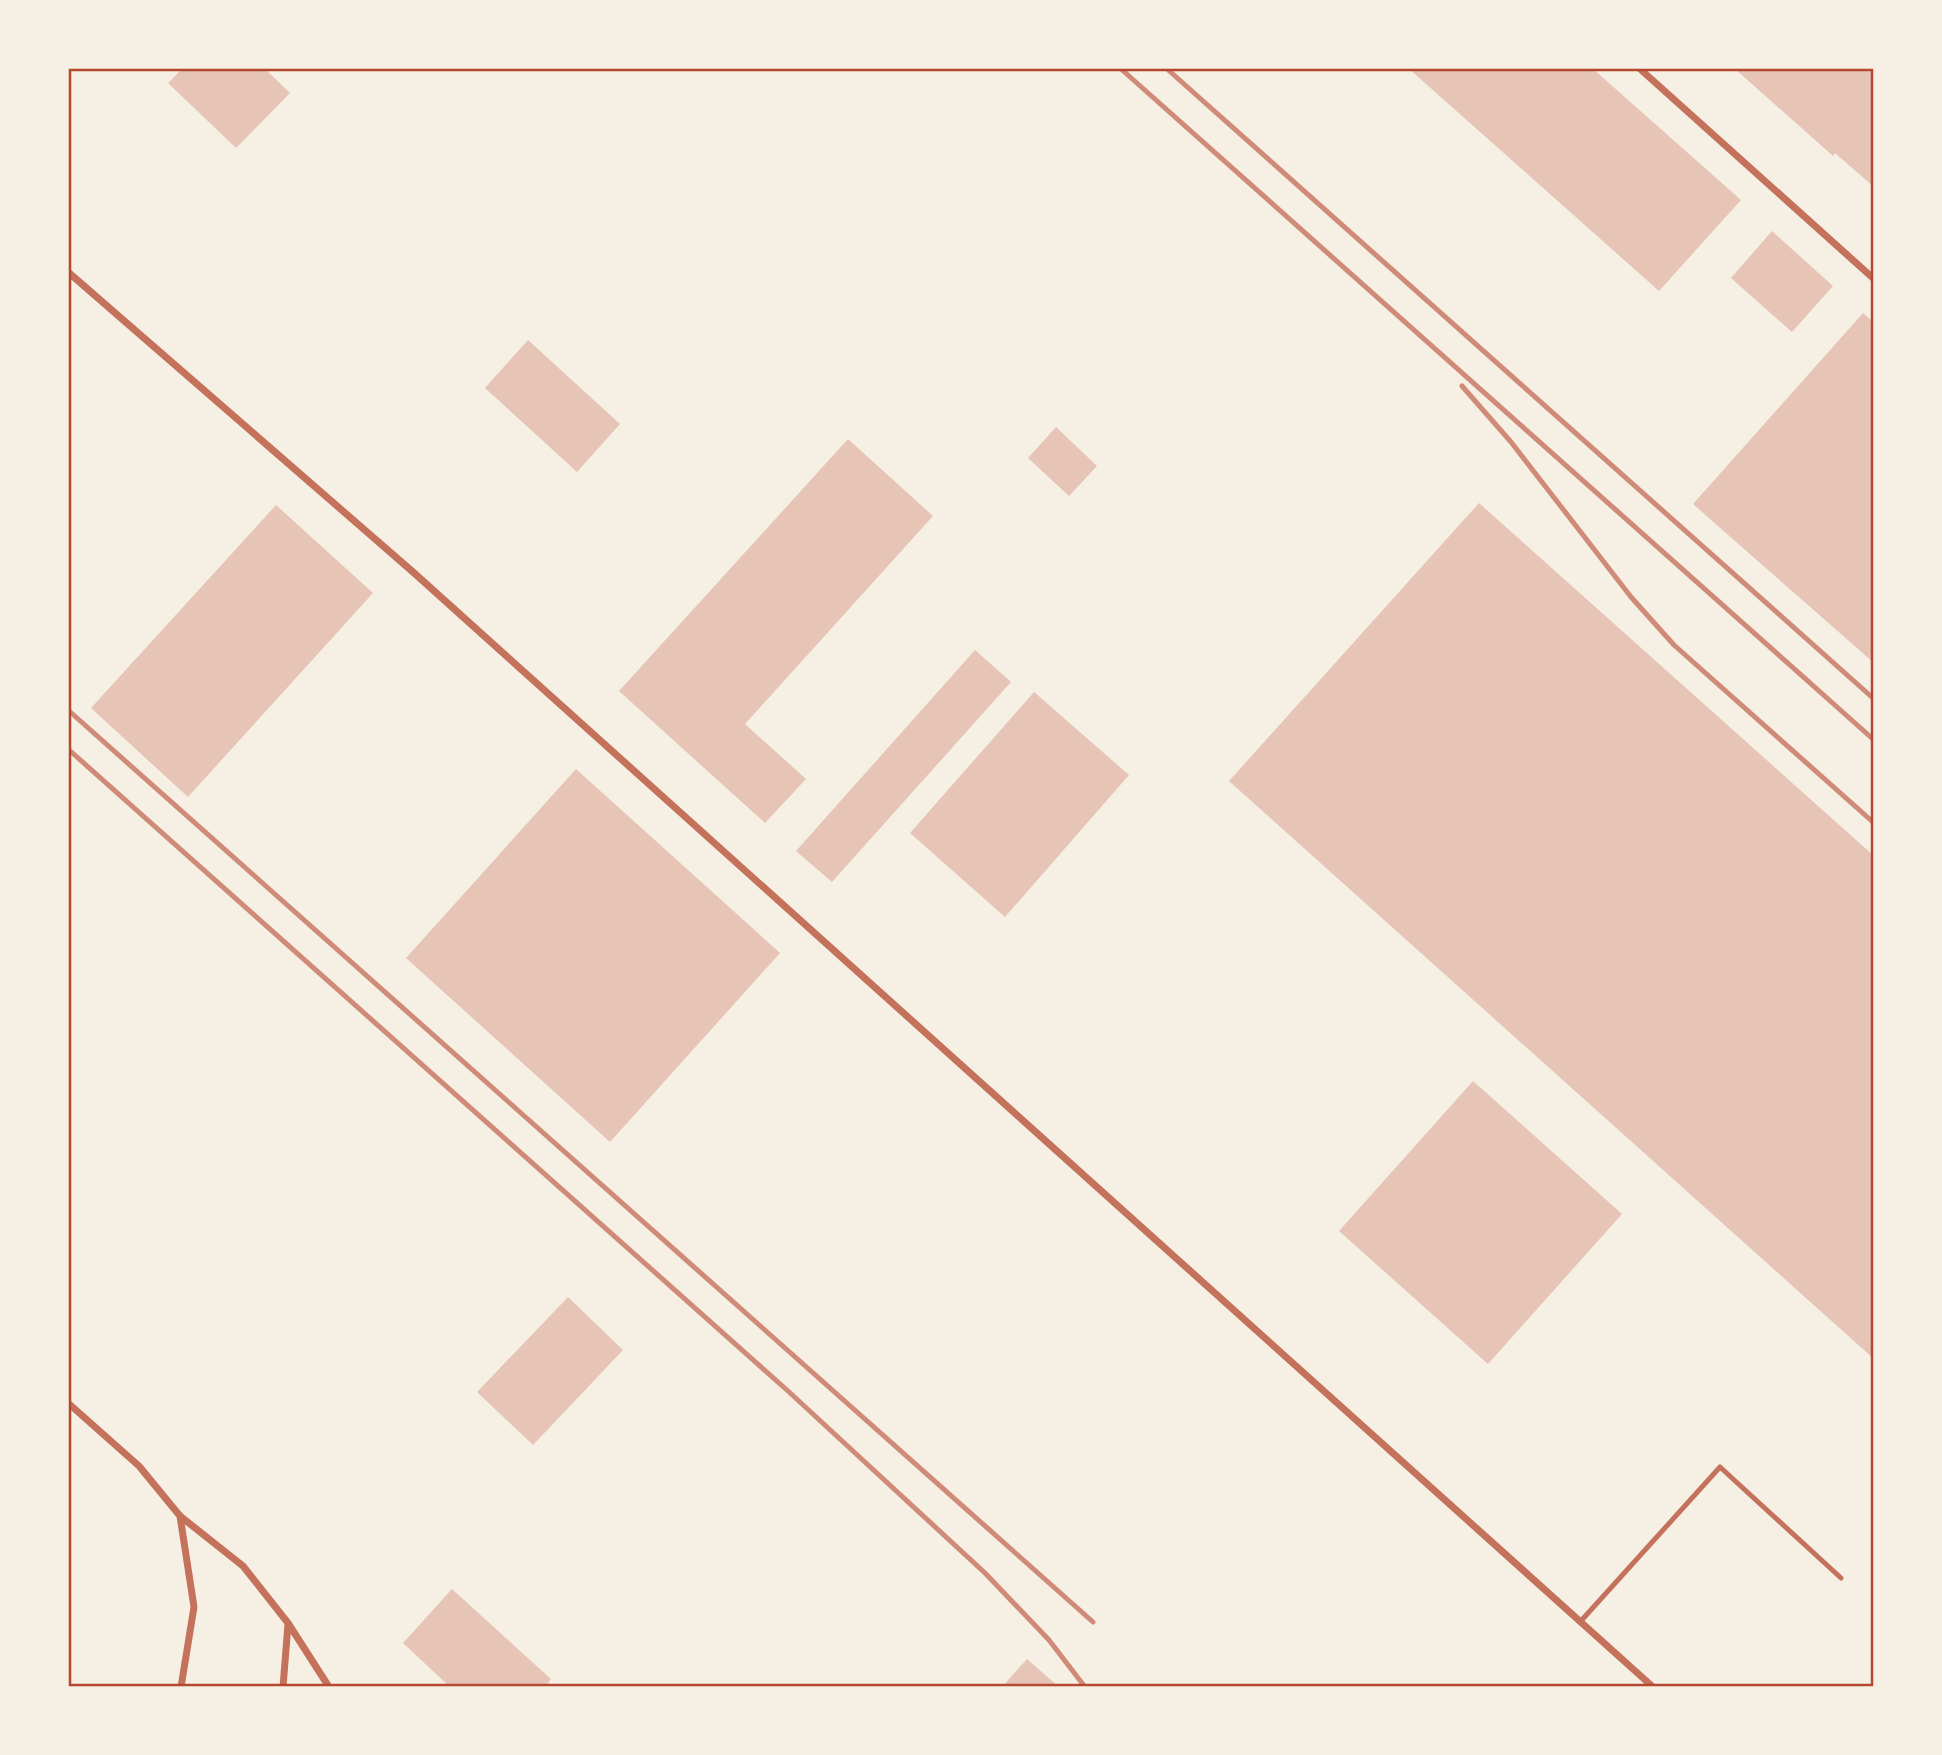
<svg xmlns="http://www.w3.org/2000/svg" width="1942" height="1755" font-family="'Space Grotesk',sans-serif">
<rect width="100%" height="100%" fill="#f6efe4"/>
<g fill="#e6c5b7">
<polygon points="183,68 264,68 290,93 236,148 168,83"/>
<polygon points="1408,68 1592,68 1741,200 1659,291"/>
<polygon points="1734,68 1874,68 1874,187 1835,153 1833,156"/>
<polygon points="1772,231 1833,286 1792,332 1731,278"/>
<polygon points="1863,313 1874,323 1874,663 1693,504"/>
<polygon points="528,340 620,424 577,472 485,388"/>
<polygon points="1056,427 1097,466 1069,496 1028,458"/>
<polygon points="848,439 933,516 745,724 806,779 765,823 619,691"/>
<polygon points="1479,503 1874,856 1874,1359 1229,781"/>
<polygon points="276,505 373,593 188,797 91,708"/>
<polygon points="975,650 1011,682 832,882 796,851"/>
<polygon points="1034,692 1129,775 1005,917 910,833"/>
<polygon points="576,769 780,953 610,1142 406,958"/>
<polygon points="1473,1081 1622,1214 1488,1364 1339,1231"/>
<polygon points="568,1297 623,1350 533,1445 477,1392"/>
<polygon points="452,1589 551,1679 545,1687 450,1687 403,1643"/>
<polygon points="1027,1659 1059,1687 1002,1687"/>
</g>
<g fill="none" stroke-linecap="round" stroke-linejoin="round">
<polyline stroke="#c5725c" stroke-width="5" points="1580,1622 1720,1467 1841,1578"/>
<g stroke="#c5725c" stroke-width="7">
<polyline points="1639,68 1874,279"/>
<polyline points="68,272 413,572 1653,1687"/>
<polyline points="68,1403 139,1466 180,1516 243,1566 288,1623 329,1687"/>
<polyline points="180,1516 194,1607 181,1687"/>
<polyline points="283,1687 288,1624"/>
</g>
<g stroke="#cf8b77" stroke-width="5">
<polyline points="1120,68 1874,740"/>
<polyline points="1166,68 1874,699"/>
<polyline points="1462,386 1511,442 1631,597 1674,645 1874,823"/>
<polyline points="68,710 1093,1622"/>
<polyline points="68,749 788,1391 985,1573 1049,1640 1085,1687"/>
</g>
</g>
<rect width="1942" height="1755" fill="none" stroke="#f6efe4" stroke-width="140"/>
<rect x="70" y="70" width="1802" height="1615" fill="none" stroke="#b5482f" stroke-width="2.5"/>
</svg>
